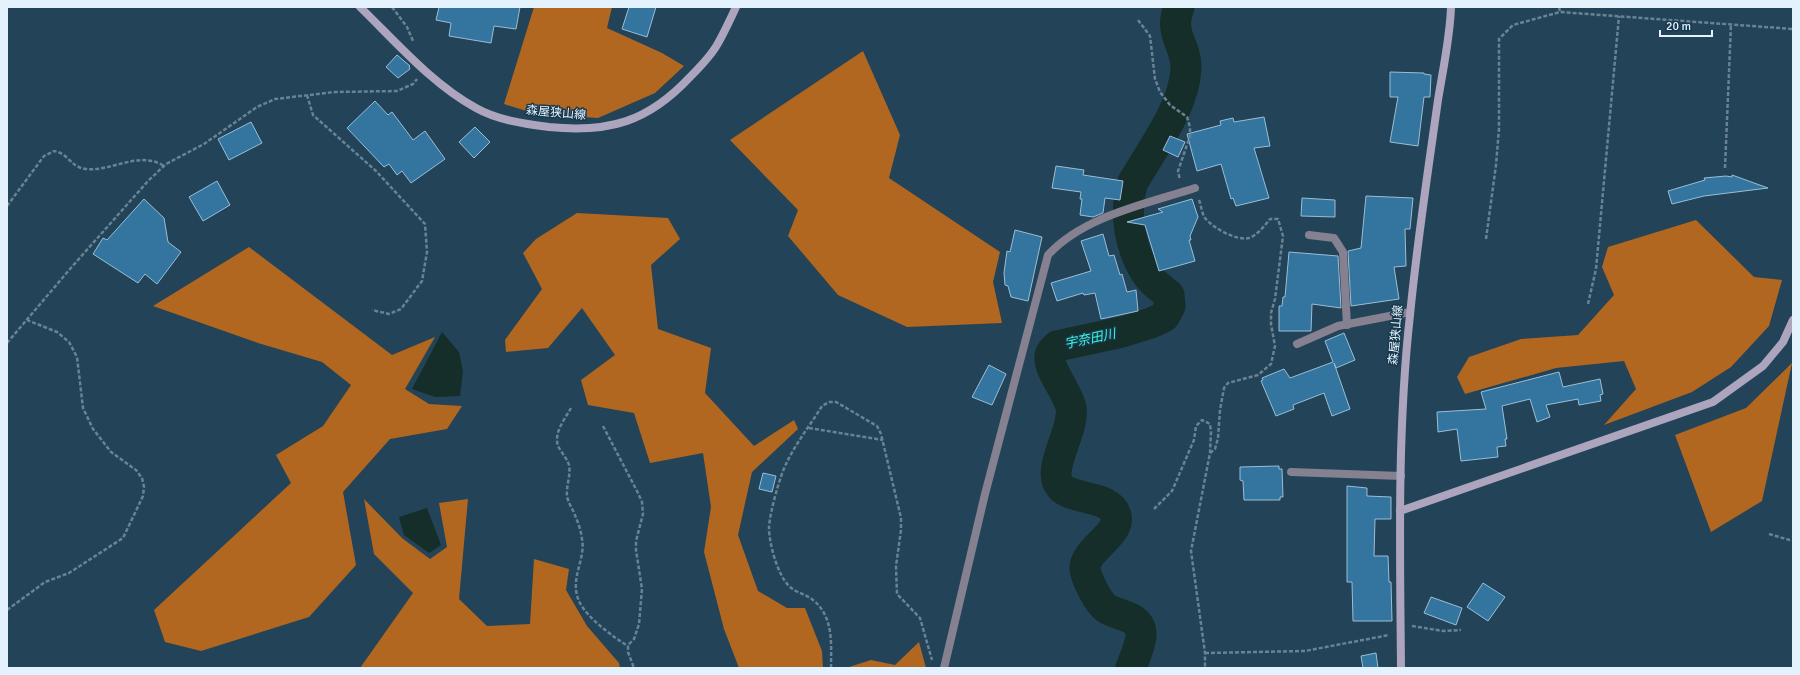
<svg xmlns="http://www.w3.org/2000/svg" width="1800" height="675" font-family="Signika,'Noto Sans JP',sans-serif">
<rect width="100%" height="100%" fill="#234358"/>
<g fill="#b16720">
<polygon points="534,7 612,7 607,28 662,53 684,66 655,93 598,118 536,114 504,104"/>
<polygon points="863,51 900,135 889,178 1000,252 993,282 1002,323 907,327 838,295 788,236 798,210 730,140"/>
<polygon points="577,213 668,218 680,239 651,265 658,329 711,348 705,393 754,446 794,420 798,429 752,472 738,535 758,591 787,608 805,608 822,651 823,668 739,668 724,629 704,552 711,507 703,453 650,463 634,413 588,405 581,380 615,355 582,308 548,348 506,352 505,340 542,289 523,253 536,239"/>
<polygon points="1696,220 1754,277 1782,280 1769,326 1731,367 1692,392 1604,425 1636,389 1624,361 1556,368 1465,394 1457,377 1469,357 1521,339 1578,335 1614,295 1602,267 1608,247"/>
<polygon points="249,247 392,355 435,337 405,389 429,404 462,406 447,429 390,439 343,492 356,565 309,617 201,651 165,642 154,610 291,483 276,455 323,426 351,385 322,362 258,343 153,306"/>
<polygon points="1792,363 1762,501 1711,532 1675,435 1746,408"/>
<polygon points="364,499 402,538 430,559 447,547 439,503 468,499 459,599 487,626 530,624 534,559 569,569 566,590 587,626 619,663 620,668 360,668 413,593 374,554"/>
<polygon points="919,642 926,668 846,668 871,660 895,665"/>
</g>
<g fill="#162e29">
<polygon points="442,332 459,352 463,371 460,396 435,397 412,389"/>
<polygon points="427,508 441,545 429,553 404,535 399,517"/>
</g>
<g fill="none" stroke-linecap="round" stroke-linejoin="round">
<path stroke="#162e29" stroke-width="31" d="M1131,668C1134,659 1142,641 1141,633C1140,615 1117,616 1106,608C1098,603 1086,578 1085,569C1084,550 1121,534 1116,516C1111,494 1071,501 1060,486C1046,469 1075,430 1071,408C1069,393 1044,365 1051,353C1052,350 1055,348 1057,346L1122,332L1151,323L1164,317L1170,306L1169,295C1162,289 1153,283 1148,276C1130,250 1123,212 1133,182C1152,149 1184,108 1186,69C1187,45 1168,35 1179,7"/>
</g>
<g fill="#33759e" stroke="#9bbed7">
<polygon points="439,7 520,7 516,29 494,26 491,43 449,36 451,23 436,20"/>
<polygon points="629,7 656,7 647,37 622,29"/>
<polygon points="397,55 410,66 409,67 410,69 398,78 386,67"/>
<polygon points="1390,72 1424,73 1424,74 1431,75 1430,97 1424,97 1418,146 1390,142 1398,97 1390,97"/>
<polygon points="375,101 388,115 392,112 413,140 425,131 445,159 411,183 402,171 397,175 389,164 384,167 347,128"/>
<polygon points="1264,117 1270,146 1254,148 1269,198 1236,206 1233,198 1231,199 1221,164 1197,171 1187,134 1221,125 1220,121 1233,118 1234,122"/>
<polygon points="251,122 262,143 229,160 218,139"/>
<polygon points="475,127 490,142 474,158 459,142"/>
<polygon points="1170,136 1185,142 1178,157 1163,150"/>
<polygon points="1056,166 1084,170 1083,175 1123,181 1120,200 1105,198 1103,213 1093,217 1080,215 1082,199 1080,199 1081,192 1052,188"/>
<polygon points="1732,175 1768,188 1704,196 1672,204 1668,191 1705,180 1704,178 1726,176 1732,177"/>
<polygon points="217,181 230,205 203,221 189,197"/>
<polygon points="1366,196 1413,198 1410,229 1405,229 1406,266 1394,267 1399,299 1351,306 1348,251 1361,248"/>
<polygon points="1302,198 1335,200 1335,217 1301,216"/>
<polygon points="144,199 164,218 168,242 181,252 157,284 145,274 138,283 93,254 103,238 107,240"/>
<polygon points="1192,199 1198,217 1190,236 1191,240 1189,240 1195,261 1159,271 1145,225 1127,222 1163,212 1158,209"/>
<polygon points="1015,230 1042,237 1028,301 1011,297 1008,286 1005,285 1004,273 1007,251 1010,252"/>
<polygon points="1103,234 1109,256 1114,255 1120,275 1122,274 1127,292 1136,290 1138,311 1101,319 1095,293 1084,295 1083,293 1057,301 1051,283 1091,271 1081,241"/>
<polygon points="1289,252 1338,256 1341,308 1312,304 1311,331 1279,331 1279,306 1282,306 1283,297 1285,297"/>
<polygon points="1344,333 1355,360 1336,368 1334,363 1350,409 1332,416 1324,393 1293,405 1294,409 1276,416 1261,381 1263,380 1262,378 1284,369 1290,378 1333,362 1325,341"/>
<polygon points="989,365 1006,374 992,405 972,397"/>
<polygon points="1559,372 1563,387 1600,379 1603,394 1600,395 1601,401 1579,405 1578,399 1546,405 1550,417 1537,422 1530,399 1502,406 1507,439 1505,439 1506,446 1497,447 1498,457 1461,461 1457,429 1438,432 1437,412 1486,409 1481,392"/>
<polygon points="1279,466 1279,469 1282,469 1283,497 1280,497 1280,500 1244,500 1243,481 1240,480 1240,467"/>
<polygon points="763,473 776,476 772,492 759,489"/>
<polygon points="1347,486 1367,488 1367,496 1391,497 1391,519 1375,519 1374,556 1388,556 1389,582 1391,582 1392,621 1353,621 1352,582 1347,582"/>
<polygon points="1483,583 1505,597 1488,621 1467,607"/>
<polygon points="1431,597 1462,608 1456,625 1424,613"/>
<polygon points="1376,653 1378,668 1363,668 1361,656"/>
</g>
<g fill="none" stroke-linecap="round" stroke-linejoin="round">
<g stroke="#698394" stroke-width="2.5" stroke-dasharray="4 2" stroke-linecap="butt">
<polyline points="392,7 407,27 413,41"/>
<polyline points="1559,7 1560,12"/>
<polyline points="1138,20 1150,36 1155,79 1160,92 1170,105 1187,117 1190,127 1190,136 1178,171 1180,180"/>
<polyline points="307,95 313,115 376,171 425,224 427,252 422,281 401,309 389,314 372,310"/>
<polyline points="1725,168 1731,24"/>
<path d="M1199,200C1201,205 1202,214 1205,218C1213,228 1236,241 1249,238C1258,235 1265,225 1270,219H1278L1283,236L1275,299L1271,313V324L1275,346L1271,364L1258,375L1228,383L1224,388L1220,410L1218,438L1215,449L1210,453"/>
<path d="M7,206L44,156L54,151C58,152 62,153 65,156C72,162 76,168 86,169C111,172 139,150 164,166"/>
<polyline points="1486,239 1496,165 1499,129 1499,39 1513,25 1560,12 1793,29"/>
<polyline points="1588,304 1596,269 1619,16"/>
<polyline points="7,343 70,269 148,181 166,164 204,144 257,107 275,99 335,92 397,91 413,84 417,79"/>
<path d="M571,408C566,417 558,427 557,438C556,449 566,455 569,465C571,475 566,486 567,496C568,503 574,511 576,518C579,524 581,532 582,539C586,560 569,579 579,601C586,617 613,637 628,646"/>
<polyline points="603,426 638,493 642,502 643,514 636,541 636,550 642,589 639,624 634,639 628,645 628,652 634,668"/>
<polyline points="809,428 883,440"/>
<polyline points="1154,509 1172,491 1194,440 1196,426 1202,420 1210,424 1211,432 1210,453 1191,551 1205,653 1205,668"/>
<polyline points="1769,534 1793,541"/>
<polyline points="7,610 45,582 69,573 123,538 143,496 144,487 142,478 136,470 111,452 93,429 83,408 77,357 69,342 57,332 27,320"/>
<polyline points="1412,626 1443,631 1461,630"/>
<polyline points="1205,653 1305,651 1389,635"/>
<path d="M831,668C831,643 834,617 813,600C806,594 796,593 789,586C777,574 769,543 769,527C770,512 780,475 787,462C796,443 811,424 822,406L829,402H836L877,426L881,434L901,518V530L896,566L897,594L920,618L932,660"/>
</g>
<polyline stroke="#858190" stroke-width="8" points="1309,235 1334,238 1343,252 1347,325"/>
<g stroke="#858190" stroke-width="8">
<polyline points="1297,344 1338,326 1410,312"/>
<polyline points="1291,472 1401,476"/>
<path d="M944,668L985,494L1048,255C1084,216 1146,204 1195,188"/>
</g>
<g stroke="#aca5bd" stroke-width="8">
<path d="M360,7C396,42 432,84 476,108C497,120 525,124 549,127C609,133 648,122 690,77C700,67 710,57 717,45C724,33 730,20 736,7"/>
<polyline points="1400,511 1713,402 1763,366 1783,342 1793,320"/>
<path d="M1401,668C1400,550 1397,432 1410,315C1417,243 1428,171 1438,100C1443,69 1450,38 1451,7"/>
</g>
</g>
<g text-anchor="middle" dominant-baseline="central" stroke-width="3" stroke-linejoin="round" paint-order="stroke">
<g font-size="12" fill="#e4f2fd" stroke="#18384d">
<text transform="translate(556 113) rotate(5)">森屋狭山線</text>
<text transform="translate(1396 335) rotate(-85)">森屋狭山線</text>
</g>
<g font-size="13" font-style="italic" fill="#3ff7da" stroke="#18384d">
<text transform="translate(1090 339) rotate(-12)">宇奈田川</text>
</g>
</g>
<rect width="1800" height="675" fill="none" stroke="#e4f2fd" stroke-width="16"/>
<path d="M1660 30v6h52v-6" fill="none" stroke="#e4f2fd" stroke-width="2"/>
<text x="1666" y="30" font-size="12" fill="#e4f2fd" stroke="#18384d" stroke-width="3" paint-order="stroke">20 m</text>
</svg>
